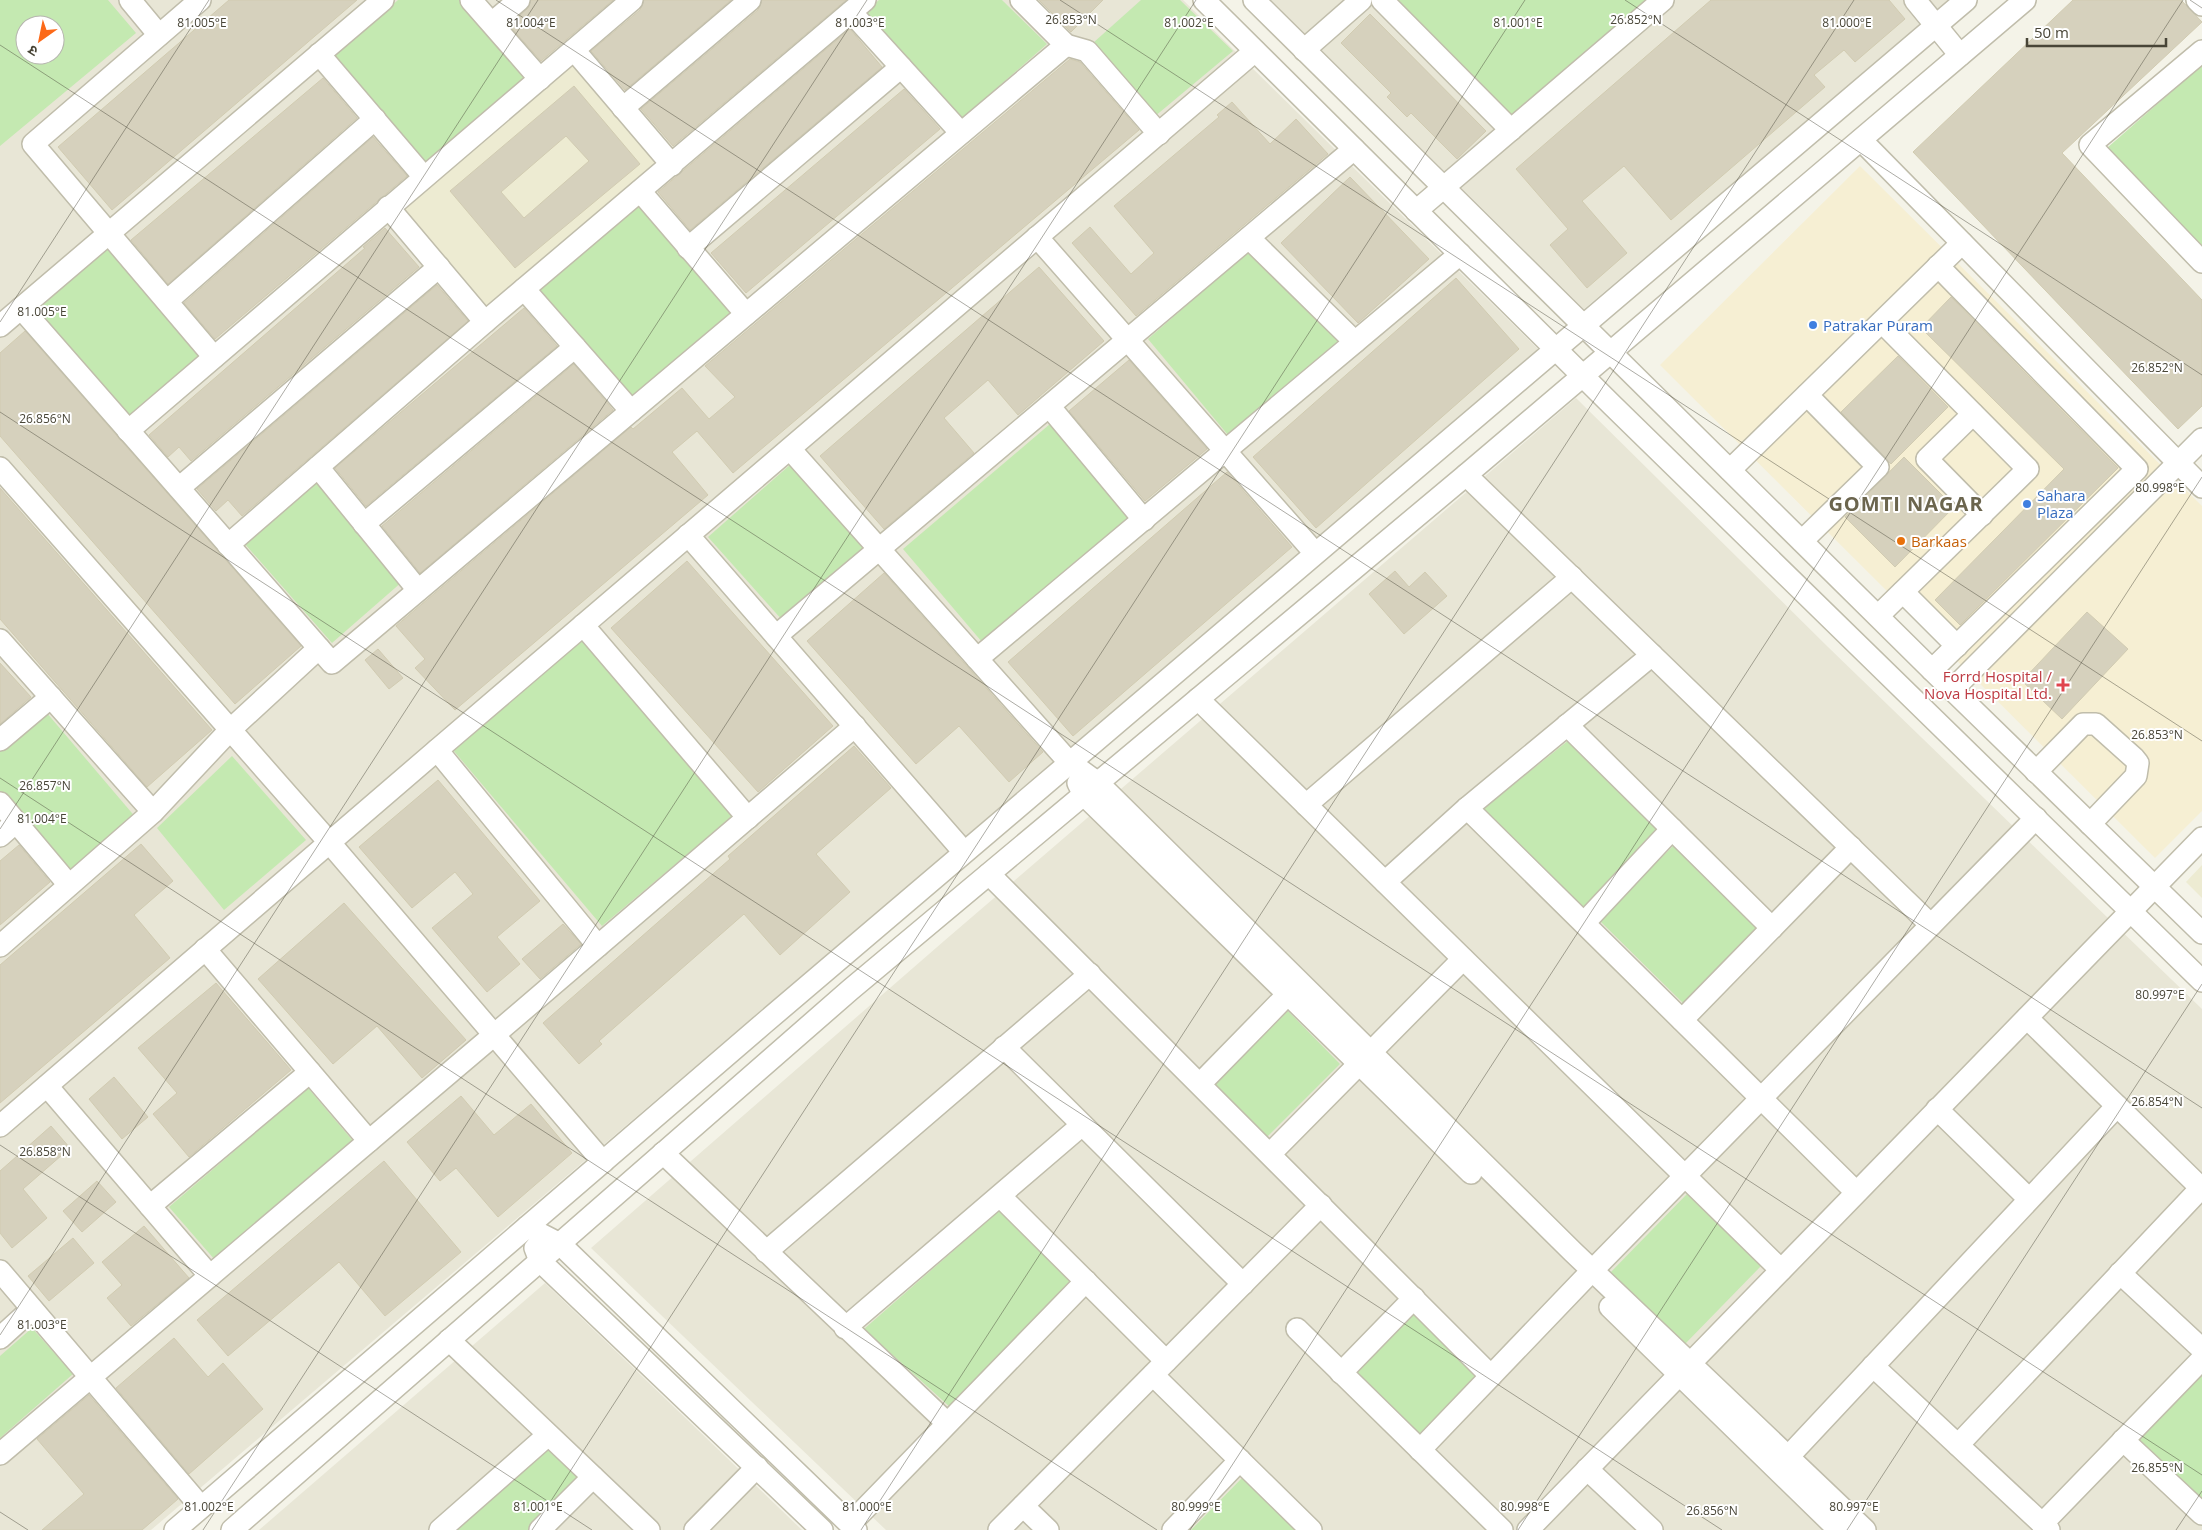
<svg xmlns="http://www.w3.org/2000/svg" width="2202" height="1530" font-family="'Open Sans','Noto Sans Devanagari',sans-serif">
<rect width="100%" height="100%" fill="#f4f3e8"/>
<g fill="#e8e6d6" fill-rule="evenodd">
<path d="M0,0H1183L1538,349L151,1530H0ZM25,25H55V55H25Z"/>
<polygon points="1271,0 1949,0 1584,309"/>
<polygon points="1576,398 1828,647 2202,1009 2202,1530 886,1530 591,1248 944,941"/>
<polygon points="545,1283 802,1530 259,1530"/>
</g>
<polygon fill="#f6efd3" points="1860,166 2202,506 2202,811 2155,858 1660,365"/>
<g fill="#edebd2">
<polygon points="573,63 659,164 488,310 401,209"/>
<polygon points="2202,865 2202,898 2186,882"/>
</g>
<g fill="#c4e9b1" fill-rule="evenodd">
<path d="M0,0H108L136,33L0,146ZM25,25H55V55H25Z"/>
<polygon points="398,0 461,0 528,76 426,166 332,58"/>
<polygon points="879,0 1002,0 1047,44 959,121 862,14"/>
<polygon points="1141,0 1180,0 1233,51 1154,117 1093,43"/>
<polygon points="1398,0 1649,0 1511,116"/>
<polygon points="2202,65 2202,246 2107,148"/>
<polygon points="639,203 733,312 631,399 537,290"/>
<polygon points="107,249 202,357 132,418 37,310"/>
<polygon points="1250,250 1343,341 1228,435 1148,339"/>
<polygon points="1050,424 1130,518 982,642 903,549"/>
<polygon points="791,464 866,548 783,621 708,537"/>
<polygon points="314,480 403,581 332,643 244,543"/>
<polygon points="585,638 735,814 602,926 453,750"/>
<polygon points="46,712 137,819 70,876 0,793 0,751"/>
<polygon points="1569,740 1660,830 1584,910 1483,809"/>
<polygon points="232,756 306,840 224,910 157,828"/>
<polygon points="1676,843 1761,928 1684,1004 1599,920"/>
<polygon points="1288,1011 1340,1064 1265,1139 1212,1086"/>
<polygon points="308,1088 353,1141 215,1260 169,1207"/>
<polygon points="1687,1194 1761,1266 1684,1345 1610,1273"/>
<polygon points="1000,1210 1073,1279 951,1408 864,1329"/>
<polygon points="1413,1312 1477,1375 1417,1436 1353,1374"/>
<polygon points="32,1328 73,1374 0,1438 0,1356"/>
<polygon points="2202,1373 2202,1500 2139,1439"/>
<polygon points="546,1448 580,1480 530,1530 454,1530"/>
<polygon points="1244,1476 1300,1530 1191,1530"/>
</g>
<g fill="#d6d1bd" stroke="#d1cbb1" fill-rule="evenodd">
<polygon points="229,0 357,0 112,210 58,147"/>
<polygon points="531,0 613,0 541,61 509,25 527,9"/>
<polygon points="644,0 731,0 625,90 591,51 640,10"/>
<polygon points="762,0 846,0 673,146 641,109 758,10"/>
<polygon points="1039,0 1103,0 1071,32"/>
<polygon points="1711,0 1889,0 1905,19 1855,62 1844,50 1814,75 1825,87 1671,220 1624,166 1582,201 1627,253 1587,288 1550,245 1568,229 1516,169"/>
<polygon points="2073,0 2181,0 2202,22 2062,153 2202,300 2202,406 2178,429 1913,152"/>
<polygon points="1370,14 1486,131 1457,159 1411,113 1407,117 1387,97 1391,93 1341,43"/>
<polygon points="850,29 882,67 690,230 658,192"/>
<polygon points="1070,59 1080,62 1139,130 733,473 697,431 672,452 708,495 455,710 415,668 425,659 396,626 631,427 633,429 682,388 709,419 735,397 705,366"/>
<polygon points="323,78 357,118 168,284 131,240"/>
<path d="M574,86L640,164L515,268L450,191ZM566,136L589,161L524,218L501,192Z"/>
<polygon points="904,89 940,129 746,293 711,253"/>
<polygon points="1232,102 1270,144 1296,119 1328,154 1136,316 1072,243 1090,227 1131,274 1154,253 1114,206 1219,117 1217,115"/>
<polygon points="373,137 407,176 215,339 184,303"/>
<polygon points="1350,177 1429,259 1358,323 1281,243"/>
<polygon points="385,228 419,267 191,461 179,447 168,457 149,435 365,248 363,247"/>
<polygon points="1039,267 1104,341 1018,415 988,380 944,418 974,453 884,529 820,456"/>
<polygon points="1456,278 1519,349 1316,528 1253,457"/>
<polygon points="437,285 468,321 242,516 228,500 216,511 197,489"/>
<polygon points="1951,297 2118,468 1960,625 1935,600 2064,469 1921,328"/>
<polygon points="524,308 557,346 366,506 335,468"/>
<polygon points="25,331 301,646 235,704 0,436 0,353"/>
<polygon points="1898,356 1948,407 1891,464 1841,412"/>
<polygon points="1129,360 1207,449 1145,501 1069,411"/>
<polygon points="574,364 613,410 420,573 382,526"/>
<polygon points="1904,457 1954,507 1895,567 1845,517"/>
<polygon points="1227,472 1292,547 1073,736 1008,662"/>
<polygon points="0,488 212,730 147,787 0,619"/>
<polygon points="687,561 833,726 758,792 611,628"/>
<polygon points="1395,571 1409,587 1425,572 1447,596 1404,634 1369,594"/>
<polygon points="884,573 1043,752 1009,782 959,726 916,764 807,641"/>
<polygon points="2087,612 2128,649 2062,719 2022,681"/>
<polygon points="378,649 403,678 389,689 365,660"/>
<polygon points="0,663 31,697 0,724"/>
<polygon points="854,746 891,788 816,854 850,892 780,955 744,914 599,1041 602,1044 579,1064 543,1023 730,859 728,856"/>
<polygon points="438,780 540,901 497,937 520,964 487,992 432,928 473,894 455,872 412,908 359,847"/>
<polygon points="141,844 173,881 134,915 170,958 0,1103 0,965"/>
<polygon points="19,845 50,882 0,925 0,861"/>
<polygon points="344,903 466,1040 422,1078 377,1026 333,1064 258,979"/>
<polygon points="563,924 581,944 540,979 522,959"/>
<polygon points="216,983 291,1070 189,1157 153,1114 177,1093 138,1048"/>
<polygon points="114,1077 148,1117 122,1139 89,1099"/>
<polygon points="461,1096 494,1135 531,1104 572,1153 498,1217 456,1168 440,1181 407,1142"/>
<polygon points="51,1126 70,1148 23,1189 47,1218 12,1248 0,1233 0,1171"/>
<polygon points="384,1161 461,1252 385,1316 339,1262 228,1356 197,1320"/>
<polygon points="97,1181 116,1202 82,1232 63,1211"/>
<polygon points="144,1226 189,1278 131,1326 107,1298 122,1285 102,1262"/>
<polygon points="73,1238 94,1263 49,1301 28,1276"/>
<polygon points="174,1338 208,1377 223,1363 263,1409 189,1474 116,1388"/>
<polygon points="89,1395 178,1499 142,1530 42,1530 84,1494 37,1439"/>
</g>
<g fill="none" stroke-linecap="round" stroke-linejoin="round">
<defs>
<g id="minor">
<polyline points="130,0 159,35"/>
<polyline points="200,0 33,144 214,357"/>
<polyline points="471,0 540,79"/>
<polyline points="1021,0 1066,45 1087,51 1159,134"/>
<polyline points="1204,0 1612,405 2202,981"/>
<polyline points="1254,0 1932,670 2202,933"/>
<polyline points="1382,0 1511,130"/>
<polyline points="1915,0 1960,55"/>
<polyline points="2197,0 2202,5"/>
<polyline points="851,12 961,133"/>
<polyline points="492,23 519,0"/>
<polyline points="574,50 672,165"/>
<polyline points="1304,50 1361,0"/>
<polyline points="2202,51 2090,145 2202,262"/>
<polyline points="319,54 424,177"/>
<polyline points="623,108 750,0"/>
<polyline points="1861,140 2202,487"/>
<polyline points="640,191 746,314"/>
<polyline points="388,207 485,322"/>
<polyline points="1416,211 1663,0"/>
<polyline points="1037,237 1315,553"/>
<polyline points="1249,238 1355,342"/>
<polyline points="688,248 901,67"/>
<polyline points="524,289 631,411"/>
<polyline points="167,301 375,119"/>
<polyline points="21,308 332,663 1066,45"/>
<polyline points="0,326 383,0"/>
<polyline points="1049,406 1144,520"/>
<polyline points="1973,414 1927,459 1982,515"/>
<polyline points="128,431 632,0"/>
<polyline points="790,449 1069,762 1098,783 1573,1252 1865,1530"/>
<polyline points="318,467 418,590"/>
<polyline points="0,468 329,842 603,1162"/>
<polyline points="1730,470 1962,243"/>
<polyline points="1466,475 1931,925"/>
<polyline points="179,488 439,267"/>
<polyline points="364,524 575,347"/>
<polyline points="688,535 964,852"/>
<polyline points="1802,541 1878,467 1807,395"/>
<polyline points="228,545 485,322 865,0"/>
<polyline points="1903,592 1957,646"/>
<polyline points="1878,616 2028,469 1882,322"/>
<polyline points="583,625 748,818"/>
<polyline points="776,636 1354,149"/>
<polyline points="0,640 153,812"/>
<polyline points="977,659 1460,254"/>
<polyline points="1932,670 2137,469 1938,266"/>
<polyline points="1953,689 2202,439"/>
<polyline points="1198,699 1781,1270"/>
<polyline points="1567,725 1772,928"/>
<polyline points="0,740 51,697"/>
<polyline points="437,750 598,946"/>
<polyline points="2036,772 2083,724 2096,724 2134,758 2138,763 2136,776 2090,824"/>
<polyline points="1078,783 1084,795 1471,1173"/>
<polyline points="0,803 69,885"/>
<polyline points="1306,805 1572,577"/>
<polyline points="1467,808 1856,1192"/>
<polyline points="0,836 16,822"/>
<polyline points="989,874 1491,1376"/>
<polyline points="1385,882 1467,808 1652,655"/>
<polyline points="1584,923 1672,829"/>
<polyline points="0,946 153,812 230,730 319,648"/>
<polyline points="205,949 369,1141"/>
<polyline points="2027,1018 2202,1189"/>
<polyline points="1682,1020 1851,847"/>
<polyline points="1004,1047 1243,1284"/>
<polyline points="1200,1084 1288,994"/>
<polyline points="47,1086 210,1276"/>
<polyline points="1937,1109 2029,1199"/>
<polyline points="0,1126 437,750 1255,51"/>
<polyline points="663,1153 947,1423"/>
<polyline points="1270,1154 1463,959"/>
<polyline points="1000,1196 1166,1361"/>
<polyline points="150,1206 310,1072"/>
<polyline points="527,1227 560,1244 856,1530"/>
<polyline points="535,1248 540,1261 822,1530"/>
<polyline points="766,1252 1090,974"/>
<polyline points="0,1271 201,1507"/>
<polyline points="2120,1273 2202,1349"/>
<polyline points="1610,1307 1839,1530"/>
<polyline points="845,1328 1082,1125"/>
<polyline points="1297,1329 1502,1530"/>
<polyline points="0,1338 32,1309"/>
<polyline points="449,1340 649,1530"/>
<polyline points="1873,1366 2049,1530"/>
<polyline points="1341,1373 1414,1298"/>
<polyline points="1153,1375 1311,1530"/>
<polyline points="2123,1440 2202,1514"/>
<polyline points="1958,1445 2201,1188"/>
<polyline points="1420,1450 1582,1281 2036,818"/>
<polyline points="0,1454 494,1035 855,726"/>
<polyline points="1788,1457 2117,1106"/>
<polyline points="1587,1469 1652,1530"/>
<polyline points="1023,1506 1048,1530"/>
<polyline points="850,1524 1086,1281"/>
<polyline points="2042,1524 2202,1359"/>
<polyline points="175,1530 763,1024 1966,0"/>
<polyline points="232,1530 850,990 1466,475 2025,0"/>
<polyline points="440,1530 548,1435"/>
<polyline points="540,1530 593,1477"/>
<polyline points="695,1530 757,1467"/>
<polyline points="999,1530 1321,1205"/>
<polyline points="1173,1530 1240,1460"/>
<polyline points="1528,1530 2202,838"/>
</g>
</defs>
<use href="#minor" stroke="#c0bdab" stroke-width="24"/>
<use href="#minor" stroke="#fff" stroke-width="21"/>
</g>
<path fill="none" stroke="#484537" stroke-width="1" stroke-opacity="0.45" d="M496,0L2202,1108M1060,0L2202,741M1625,0L2202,375M2190,0L2202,8M0,45L2202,1475M0,322L209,0M0,412L1722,1530M0,778L1157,1530M0,829L538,0M0,1145L592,1530M0,1335L867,0M0,1512L28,1530M203,1530L1196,0M532,1530L1525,0M861,1530L1854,0M1190,1530L2183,0M1518,1530L2202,477M1847,1530L2202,984M2176,1530L2202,1491"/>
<g fill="#3f7fe0" stroke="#fff" stroke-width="2">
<circle cx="1813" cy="325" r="5"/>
<circle cx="2027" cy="504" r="5"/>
</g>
<circle fill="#e8710a" stroke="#fff" stroke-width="2" cx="1901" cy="541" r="5"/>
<path fill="#e0444e" stroke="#fff" stroke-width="2" d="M2060.5 677.5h5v5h5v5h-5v5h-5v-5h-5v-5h5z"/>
<g text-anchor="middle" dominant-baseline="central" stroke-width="4" stroke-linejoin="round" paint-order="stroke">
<g font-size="15" fill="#366cbe" stroke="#fff" text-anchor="start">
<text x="1823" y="325">Patrakar Puram</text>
<text x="2037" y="495">Sahara<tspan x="2037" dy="17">Plaza</tspan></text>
</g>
<g font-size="15" fill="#c56008" stroke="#fff" text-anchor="start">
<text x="1911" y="541">Barkaas</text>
</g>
<g font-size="15" fill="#be3a42" stroke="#fff" text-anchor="end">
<text x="2052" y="676">Forrd Hospital /<tspan x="2052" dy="17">Nova Hospital Ltd.</tspan></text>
</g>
<g font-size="20" font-weight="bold" letter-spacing="1" fill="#6b654e" stroke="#fff">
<text x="1906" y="503">GOMTI NAGAR</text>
</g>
</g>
<g font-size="12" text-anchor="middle" fill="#484537" stroke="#fff" stroke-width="4" stroke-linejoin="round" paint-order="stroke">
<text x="1071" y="24">26.853°N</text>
<text x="1636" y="24">26.852°N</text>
<text x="1189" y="27">81.002°E</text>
<text x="1518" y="27">81.001°E</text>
<text x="1847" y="27">81.000°E</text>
<text x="202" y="27">81.005°E</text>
<text x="531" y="27">81.004°E</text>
<text x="860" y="27">81.003°E</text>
<text x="42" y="316">81.005°E</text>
<text x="2157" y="372">26.852°N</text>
<text x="45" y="423">26.856°N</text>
<text x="2160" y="492">80.998°E</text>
<text x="2157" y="739">26.853°N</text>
<text x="45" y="790">26.857°N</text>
<text x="42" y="823">81.004°E</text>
<text x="2160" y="999">80.997°E</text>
<text x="2157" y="1106">26.854°N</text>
<text x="45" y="1156">26.858°N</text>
<text x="42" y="1329">81.003°E</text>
<text x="2157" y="1472">26.855°N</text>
<text x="209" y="1511">81.002°E</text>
<text x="538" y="1511">81.001°E</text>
<text x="867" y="1511">81.000°E</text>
<text x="1196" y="1511">80.999°E</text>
<text x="1525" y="1511">80.998°E</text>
<text x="1854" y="1511">80.997°E</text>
<text x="1712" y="1515">26.856°N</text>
</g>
<g transform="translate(40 40) rotate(213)"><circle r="24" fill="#ffffff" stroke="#b6b5af"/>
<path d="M0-4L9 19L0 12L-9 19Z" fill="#fc6918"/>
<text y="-8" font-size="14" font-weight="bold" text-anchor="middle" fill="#484537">उ</text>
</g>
<path d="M2027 38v8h139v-8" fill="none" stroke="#484537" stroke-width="2.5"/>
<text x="2034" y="38" font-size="15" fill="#484537" stroke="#ffffff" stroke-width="4" paint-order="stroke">50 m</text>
</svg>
